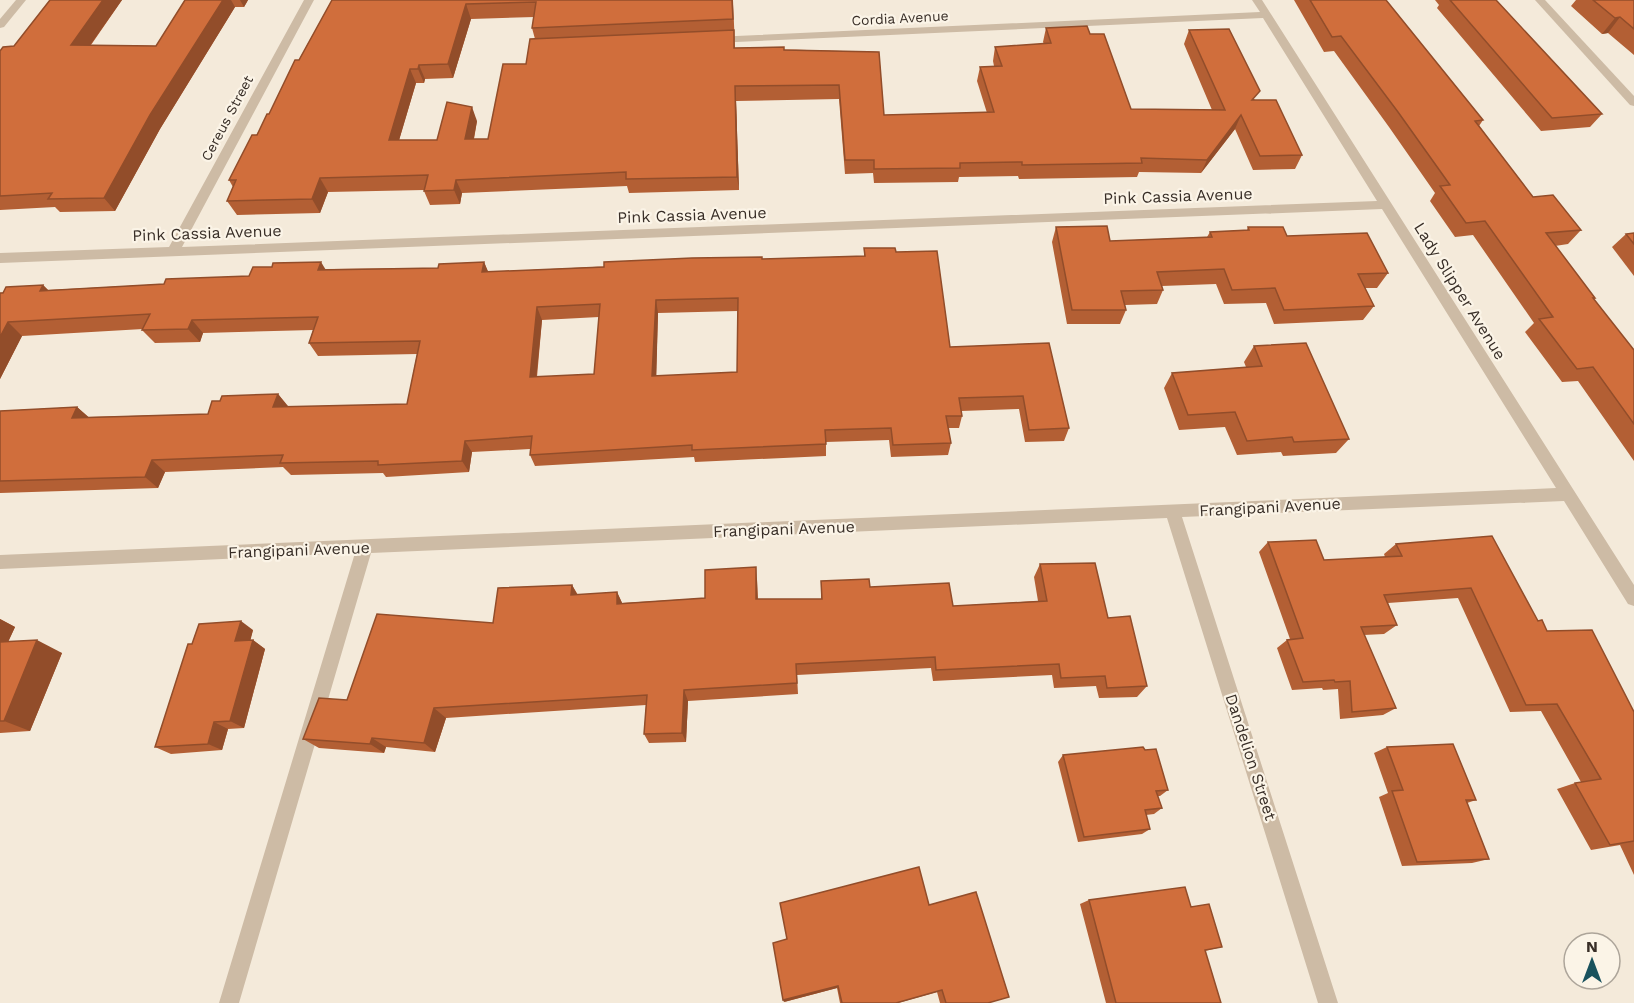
<svg xmlns="http://www.w3.org/2000/svg" width="1634" height="1003" font-family="'Work Sans',sans-serif">
<rect width="100%" height="100%" fill="#f4eada"/>
<g fill="none" stroke-linecap="round" stroke-linejoin="round">
<g fill="#cdbba5" fill-rule="evenodd">
<polygon points="16,0 26,0 4,27 0,28 0,19"/>
<polygon points="304,0 314,0 182,247 1377,201 1263,18 714,43 709,40 714,37 1260,12 1252,0 1262,0 1634,585 1634,606 1628,604 1564,501 1182,517 1338,1003 1318,1003 1167,518 371,553 239,1003 219,1003 355,553 0,569 0,555 1556,488 1382,209 0,263 0,253 169,247"/>
<polygon points="1535,0 1545,0 1634,96 1634,106 1630,105"/>
</g>
</g>
<g fill="#b35f34" fill-rule="evenodd">
<polygon points="50,0 122,0 91,45 156,46 185,0 248,0 244,7 235,7 160,129 115,211 60,212 55,207 0,210 0,51 14,46"/>
<path d="M332,0H733L735,48L879,52L884,115L987,113L977,81L980,67L994,66L993,61L995,47L1044,44L1043,42L1046,28L1090,34L1131,109L1212,110L1184,44L1189,30L1255,100L1302,155L1295,169L1253,170L1235,129L1201,173L1139,172L1137,177L1019,179L1018,176L959,177L958,182L874,183L873,173L845,174L839,99L736,101L739,190L629,193L627,186L462,193L460,204L430,205L424,191V190L328,192L320,213L237,215L227,201L233,187L229,180L269,114ZM534,17L532,28L535,39L526,64L488,139H474L477,121L437,140H399L416,83H424L425,79L453,78L471,19Z"/>
<polygon points="1294,0 1386,0 1483,120 1479,126 1533,197 1581,230 1568,244 1555,246 1595,298 1593,299 1634,350 1634,461 1578,381 1562,382 1525,332 1534,323 1473,235 1455,237 1430,201 1435,193 1389,127 1334,51 1324,52"/>
<polygon points="1435,0 1496,0 1602,114 1590,127 1541,131 1437,8 1439,5"/>
<polygon points="1576,0 1634,0 1634,55 1608,33 1602,34 1571,6"/>
<polygon points="1056,227 1110,241 1207,237 1210,232 1247,230 1248,227 1287,236 1388,273 1377,288 1365,288 1374,306 1363,320 1274,324 1266,303 1224,304 1216,284 1162,286 1163,290 1157,304 1125,305 1126,310 1120,324 1067,324 1052,242"/>
<polygon points="1634,233 1634,276 1612,247 1626,234"/>
<path d="M864,248L896,252L950,347L1049,343L1069,428L1064,441L1025,442L1019,409L961,411L962,416L959,428H948L951,443L948,455L891,457L889,440L826,442V456L695,462L694,457L535,466L530,455V449L472,452L469,472L386,477L383,473L291,475L283,467L165,472L158,488L0,493V411L77,407L88,417L208,414L278,394L288,407L407,404L417,354L318,356L309,343L313,330L203,333L200,342L155,343L142,330L143,329L22,336L0,379V293L43,285L48,290L164,284L326,269L438,268L484,262L488,272L762,259L864,256ZM738,311L737,372L656,376L658,313ZM599,317L594,374L537,377L542,320Z"/>
<polygon points="1254,346 1349,439 1336,453 1283,456 1281,452 1237,455 1225,427 1179,430 1164,388 1172,373 1246,367 1244,362"/>
<polygon points="1268,542 1324,560 1385,557 1384,554 1396,544 1538,621 1547,631 1634,712 1634,875 1620,845 1591,850 1557,789 1575,783 1581,782 1541,711 1510,712 1458,598 1388,603 1397,625 1384,634 1364,635 1396,708 1383,715 1340,719 1338,689 1323,690 1322,688 1292,690 1277,648 1287,640 1290,639 1259,552"/>
<polygon points="1040,564 1108,618 1147,686 1137,697 1099,698 1096,686 1054,688 1052,675 933,681 931,668 797,675 798,694 688,701 686,742 649,743 644,734 646,705 446,718 435,752 386,747 384,753 319,748 303,739 347,700 572,585 578,595 617,592 622,603 705,598 757,580 758,599 821,599 821,581 870,587 953,606 1038,601 1034,577"/>
<polygon points="0,619 15,627 8,642 62,653 30,731 0,733"/>
<polygon points="253,630 250,640 253,640 265,649 244,728 228,729 222,750 171,754 155,747 192,644"/>
<polygon points="1387,747 1476,800 1467,803 1489,859 1472,863 1402,866 1379,797 1388,793 1374,753"/>
<polygon points="1145,750 1168,790 1160,796 1158,796 1162,808 1154,814 1146,815 1150,829 1142,834 1078,842 1058,762 1063,755"/>
<polygon points="1089,900 1191,907 1222,947 1205,951 1221,1003 1106,1003 1080,904"/>
<polygon points="929,905 988,1003 940,1003 937,992 898,1003 840,1003 837,988 784,1002"/>
</g>
<g fill="#924d2a">
<polygon points="103,0 122,0 81,58 71,45"/>
<polygon points="223,0 231,0 235,7 160,129 115,211 104,198 150,115"/>
<polygon points="240,0 248,0 244,7"/>
<polygon points="466,4 471,19 453,78 448,64"/>
<polygon points="1620,17 1608,33 1602,34 1615,18"/>
<polygon points="419,65 425,79 424,83 418,69"/>
<polygon points="410,69 416,83 395,154 389,140"/>
<polygon points="735,86 736,101 739,190 737,177"/>
<polygon points="472,107 477,121 471,153 465,139"/>
<polygon points="1241,115 1235,129 1201,173 1207,160"/>
<polygon points="320,178 328,192 320,213 312,199"/>
<polygon points="456,180 462,193 460,204 454,190"/>
<polygon points="321,262 329,275 318,270"/>
<polygon points="484,262 490,276 482,272"/>
<polygon points="43,285 57,299 40,291"/>
<polygon points="656,300 658,313 656,388 652,376"/>
<polygon points="537,307 542,320 535,390 530,377"/>
<polygon points="192,320 203,333 200,342 188,329"/>
<polygon points="8,322 22,336 0,379 0,337"/>
<polygon points="278,394 288,406 284,420 273,407"/>
<polygon points="77,407 92,420 72,418"/>
<polygon points="465,441 472,452 469,472 462,461"/>
<polygon points="152,460 165,472 158,488 145,477"/>
<polygon points="756,567 757,580 758,611 756,599"/>
<polygon points="572,585 579,598 571,595"/>
<polygon points="617,592 623,605 617,604"/>
<polygon points="0,619 15,627 2,655 0,655"/>
<polygon points="241,621 253,630 248,650 235,641"/>
<polygon points="37,640 62,653 30,731 4,721"/>
<polygon points="253,640 265,649 244,728 230,721"/>
<polygon points="684,690 688,701 686,742 682,733"/>
<polygon points="434,708 446,718 435,752 424,743"/>
<polygon points="214,722 228,729 222,750 208,744"/>
<polygon points="372,738 386,747 384,753 370,744"/>
<polygon points="838,986 837,988 784,1002 783,1000"/>
</g>
<g fill="#d06e3c" stroke="#924d2a" stroke-width="1.5" fill-rule="evenodd">
<polygon points="50,0 103,0 71,45 156,46 185,0 223,0 150,115 104,198 48,199 52,193 0,196 0,51 3,47 14,46"/>
<polygon points="332,0 732,0 733,19 532,28 536,2 466,4 448,64 419,65 418,69 410,69 389,140 437,140 447,102 472,107 465,139 488,139 503,64 526,64 530,39 734,30 734,48 784,47 784,50 879,52 884,115 994,112 980,67 1002,66 995,47 1051,43 1046,28 1087,26 1090,34 1104,34 1131,109 1225,110 1189,30 1229,29 1260,91 1252,100 1276,100 1302,155 1260,156 1241,115 1207,160 1141,158 1142,163 1022,165 1022,162 960,163 960,168 874,169 874,160 845,160 839,85 735,86 737,177 626,179 626,172 456,180 454,190 424,191 428,175 320,178 312,199 227,201 236,180 229,180 252,135 257,135 267,114 269,114 295,60 299,60"/>
<polygon points="1310,0 1386,0 1483,120 1475,121 1533,197 1553,195 1581,230 1546,233 1595,298 1593,298 1634,350 1634,424 1593,367 1577,369 1539,319 1553,317 1485,221 1466,223 1440,186 1450,185 1398,112 1341,36 1332,37"/>
<polygon points="1450,0 1496,0 1602,114 1552,118"/>
<polygon points="1593,0 1634,0 1634,29 1620,17 1615,18"/>
<polygon points="1107,226 1110,241 1212,237 1210,232 1249,230 1248,227 1283,227 1287,236 1367,233 1388,273 1358,274 1374,306 1284,310 1275,288 1232,290 1224,269 1157,272 1163,290 1121,291 1126,310 1072,310 1056,227"/>
<polygon points="1634,233 1634,244 1626,234"/>
<path d="M864,248H895L896,252L937,251L950,347L1049,343L1069,428L1029,430L1023,396L959,398L962,416H946L951,443L893,445L891,428L825,430L826,444L692,450V445L530,455L532,436L465,441L462,461L378,465V461L280,463L283,455L152,460L145,477L0,481V411L77,407L72,418L208,414L212,401H220L222,396L278,394L273,407L407,404L420,341L309,343L318,317L192,320L188,329L142,330L150,314L8,322L0,337V293H3L6,287L43,285L40,291L164,284L166,279L249,276L253,267H272L273,263L321,262L318,270L438,268L439,264L484,262L482,272L604,267V262L692,258L762,257V259L865,256ZM738,298L737,372L652,376L656,300ZM600,304L594,374L530,377L537,307Z"/>
<polygon points="1306,343 1349,439 1294,442 1292,437 1247,441 1235,412 1188,415 1172,373 1262,366 1254,346"/>
<polygon points="1492,536 1538,621 1542,620 1547,631 1592,630 1634,712 1634,841 1610,845 1575,783 1601,779 1557,704 1526,705 1471,588 1384,595 1397,625 1361,627 1396,708 1352,712 1350,681 1335,682 1334,680 1303,682 1287,640 1303,638 1268,542 1316,540 1324,560 1402,556 1396,544"/>
<polygon points="1095,563 1108,618 1130,616 1147,686 1107,688 1105,676 1061,678 1059,664 936,670 935,657 796,664 797,683 684,690 682,733 644,734 647,695 434,708 424,743 372,738 370,744 303,739 319,698 347,700 377,614 493,623 498,588 572,585 571,595 617,592 617,604 705,598 705,570 756,567 756,599 822,599 821,581 869,579 870,587 949,583 953,606 1047,601 1040,564"/>
<polygon points="241,621 235,641 253,640 230,721 214,722 208,744 155,747 188,644 192,644 199,624"/>
<polygon points="37,640 4,721 0,721 0,642"/>
<polygon points="1453,744 1476,800 1466,800 1489,859 1417,862 1392,791 1403,790 1387,747"/>
<polygon points="1143,747 1145,750 1156,749 1168,790 1156,791 1162,808 1145,810 1150,829 1084,837 1063,755"/>
<polygon points="919,867 929,905 976,892 1009,997 988,1003 946,1003 942,990 896,1003 842,1003 838,986 783,1000 773,943 787,939 780,903"/>
<polygon points="1185,887 1191,907 1209,904 1222,947 1205,950 1221,1003 1116,1003 1089,900"/>
</g>
<g text-anchor="middle" dominant-baseline="central" stroke-width="4.5" stroke-linejoin="round" paint-order="stroke">
<g font-size="14" fill="#382e27" stroke="#fbf4e7">
<text transform="translate(900 18) rotate(-3)">Cordia Avenue</text>
<text transform="translate(227 118) rotate(-62)">Cereus Street</text>
</g>
<g font-size="16" fill="#382e27" stroke="#fbf4e7">
<text transform="translate(1178 196) rotate(-2)">Pink Cassia Avenue</text>
<text transform="translate(692 215) rotate(-2)">Pink Cassia Avenue</text>
<text transform="translate(207 233) rotate(-2)">Pink Cassia Avenue</text>
<text transform="translate(1460 291) rotate(58)">Lady Slipper Avenue</text>
<text transform="translate(1270 507) rotate(-3)">Frangipani Avenue</text>
<text transform="translate(784 529) rotate(-2)">Frangipani Avenue</text>
<text transform="translate(299 550) rotate(-2)">Frangipani Avenue</text>
<text transform="translate(1251 757) rotate(72)">Dandelion Street</text>
</g>
</g>
<g transform="translate(1592 961)"><circle r="28" fill="#fbf4e7" stroke="#ada59a" stroke-width="1.5"/>
<path d="M0-4.5L10 22L0 15L-10 22Z" fill="#19525d"/>
<text y="-9" font-size="16" font-weight="bold" text-anchor="middle" fill="#382e27">N</text>
</g>
</svg>
